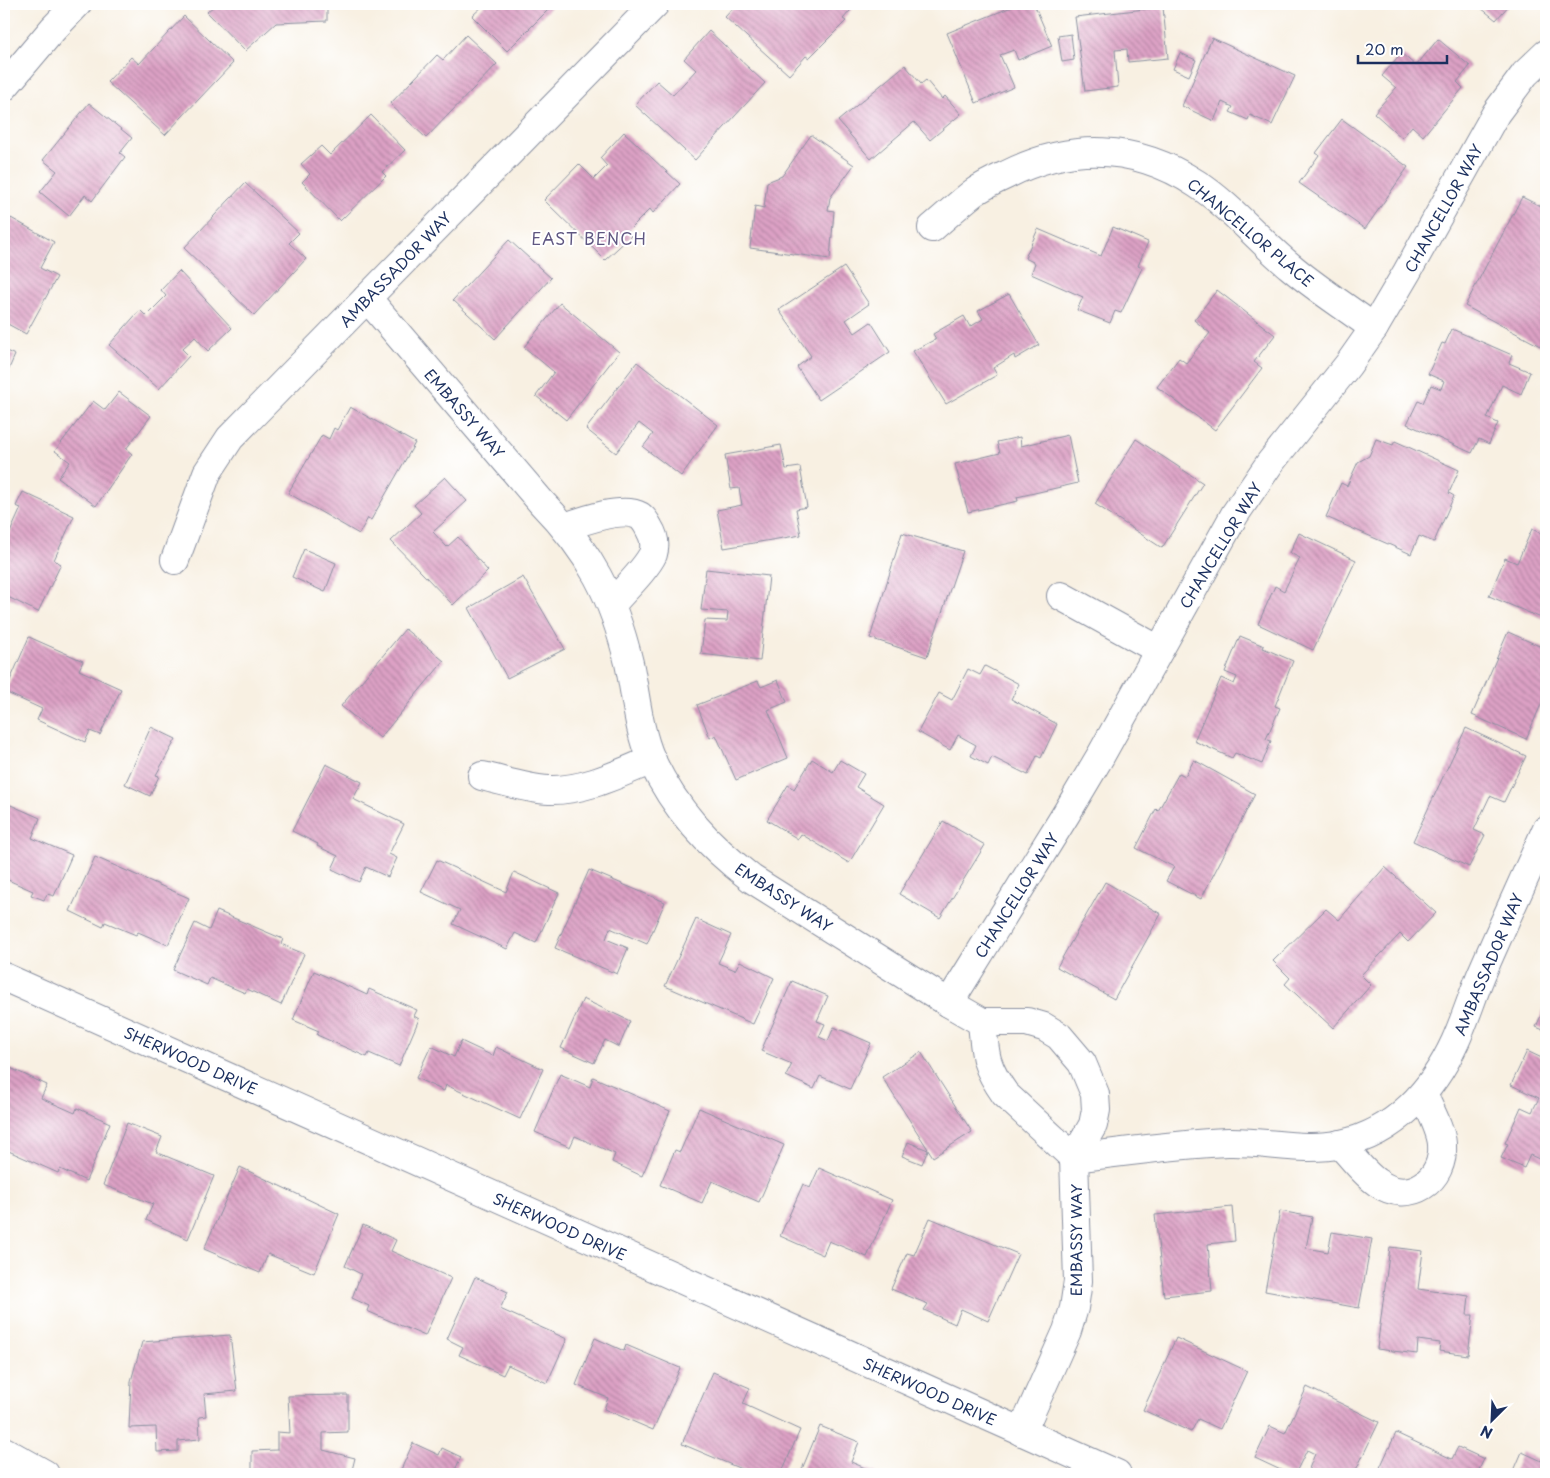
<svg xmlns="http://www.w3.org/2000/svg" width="1550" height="1478" font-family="'Playpen Sans',sans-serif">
<defs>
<pattern id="building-back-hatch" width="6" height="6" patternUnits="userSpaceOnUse" patternTransform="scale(1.25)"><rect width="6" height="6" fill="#dda1c5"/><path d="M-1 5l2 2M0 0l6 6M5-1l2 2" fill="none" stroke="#b284a3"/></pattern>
</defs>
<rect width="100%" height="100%" fill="#fff"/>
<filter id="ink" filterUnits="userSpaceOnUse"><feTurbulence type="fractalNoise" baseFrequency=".02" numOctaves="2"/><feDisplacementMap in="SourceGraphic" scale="10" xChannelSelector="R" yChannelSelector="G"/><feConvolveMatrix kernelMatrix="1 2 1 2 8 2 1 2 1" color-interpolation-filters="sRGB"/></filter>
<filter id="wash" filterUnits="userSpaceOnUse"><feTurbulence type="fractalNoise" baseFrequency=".0096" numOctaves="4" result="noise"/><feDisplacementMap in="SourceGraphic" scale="20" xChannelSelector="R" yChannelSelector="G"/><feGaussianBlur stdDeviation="1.12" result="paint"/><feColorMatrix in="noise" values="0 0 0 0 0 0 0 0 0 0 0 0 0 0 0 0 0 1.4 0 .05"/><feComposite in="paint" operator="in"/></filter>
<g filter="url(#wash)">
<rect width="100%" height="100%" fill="#f8f0e2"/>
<g id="blocks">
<g fill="url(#building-back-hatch)">
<polygon points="216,4 327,4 327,21 276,23 245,51 207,12"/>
<polygon points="485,4 554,4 507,51 472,16"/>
<polygon points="737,4 856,4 843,19 846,21 809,58 806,56 789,75 725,17"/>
<polygon points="1019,4 1034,4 1052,46 1018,60 1014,50 1000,55 1014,87 976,103 947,33"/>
<polygon points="1476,4 1510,4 1496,20"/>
<polygon points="1163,7 1168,58 1128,62 1127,49 1115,50 1118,87 1085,91 1075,17"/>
<polygon points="184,16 233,63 165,135 107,82 131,57 139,64"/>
<polygon points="709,31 765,83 695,160 635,105 657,81 673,95 696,70 684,59"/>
<polygon points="1071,34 1074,60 1062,62 1058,36"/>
<polygon points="466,35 497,64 426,138 390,104 437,55 443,60"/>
<polygon points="1212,38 1295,76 1272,125 1250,115 1248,120 1230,112 1233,107 1222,102 1214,121 1182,106"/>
<polygon points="1438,39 1470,66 1457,82 1463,88 1423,136 1412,126 1402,138 1374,113 1396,88 1382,76 1401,53 1416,66"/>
<polygon points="1180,53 1196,60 1189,76 1173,69"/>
<polygon points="905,65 921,84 926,80 942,99 945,96 961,114 930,140 914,122 871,159 838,121"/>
<polygon points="89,103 132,138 120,153 125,157 92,201 85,195 69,216 40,192 57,171 43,160"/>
<polygon points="371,115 405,150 382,172 386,176 340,221 302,182 310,174 301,164 321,146 330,155"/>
<polygon points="1342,119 1408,167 1365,229 1299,183 1319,155 1316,153"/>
<polygon points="624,132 680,184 653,213 650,209 627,232 631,236 605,260 544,200 579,164 594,179 607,166 600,158"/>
<polygon points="811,135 854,165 830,198 828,210 834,211 830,259 750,248 755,206 764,208 767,182 782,176"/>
<polygon points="245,183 299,233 289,243 306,259 254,315 184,248"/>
<polygon points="1522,197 1546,209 1546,334 1540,346 1465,306"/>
<polygon points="11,218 54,242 40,268 57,277 26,334 4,322 4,232"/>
<polygon points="1113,227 1148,242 1138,266 1142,268 1121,313 1115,311 1110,323 1077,310 1083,297 1031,274 1035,263 1025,258 1038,229 1101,256"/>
<polygon points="509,240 551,278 495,339 453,300"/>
<polygon points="844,267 869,304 846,320 855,333 871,322 890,352 819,400 797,367 811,356 779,310"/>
<polygon points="179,271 232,328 208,351 195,337 182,349 189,356 159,389 109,345 140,310 146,316 166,296 161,290"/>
<polygon points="1217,290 1275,335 1254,362 1262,368 1215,430 1157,387 1179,358 1186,363 1210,333 1194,320"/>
<polygon points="1009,294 1039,345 1015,359 1014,355 993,368 997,375 946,404 913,351 936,339 933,334 964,316 970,327 983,319 978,311"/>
<polygon points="560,303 619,352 566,420 536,396 554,372 524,347"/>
<polygon points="1452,329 1512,355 1509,363 1530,372 1521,394 1502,385 1487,418 1498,423 1489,444 1479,439 1472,453 1407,424 1418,401 1423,403 1431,385 1441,389 1444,381 1428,374 1442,343 1445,344"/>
<polygon points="4,350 15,355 4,380"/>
<polygon points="637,362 718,425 681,476 643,447 653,434 639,423 616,453 586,429"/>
<polygon points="119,392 151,416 126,449 132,454 96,506 58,478 70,462 55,451 93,401 105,410"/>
<polygon points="350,407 415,443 371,520 368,518 359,534 288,493 322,435 329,439 334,428 337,430"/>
<polygon points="1068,435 1078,483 1017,497 1018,501 968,512 955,464 1000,453 997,442 1020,437 1021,446"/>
<polygon points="1136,439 1203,483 1162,548 1095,504"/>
<polygon points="1376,439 1393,445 1395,441 1459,470 1449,493 1454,496 1434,542 1419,536 1411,554 1326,517 1341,483 1347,486 1358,462 1369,456"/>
<polygon points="781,445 786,469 800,467 807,507 796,509 801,535 724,548 717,510 742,505 739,488 731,489 725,455"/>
<polygon points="445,477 467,501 433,532 447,547 458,537 488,571 453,605 391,541 421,513 414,505"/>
<polygon points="23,492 74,516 54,560 61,564 38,612 4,595 4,546 21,508 16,506"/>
<polygon points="1532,529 1546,536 1546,620 1489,596 1505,558 1517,563"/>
<polygon points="902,533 963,551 927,657 870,638"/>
<polygon points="1299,533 1356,560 1313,650 1258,624 1275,586 1284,591 1300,558 1290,553"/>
<polygon points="304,549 336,563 325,592 292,577"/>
<polygon points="706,569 769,576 760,661 701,654 705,620 727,621 728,612 701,610"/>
<polygon points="523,577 565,649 507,678 469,608"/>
<polygon points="405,629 444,661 380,738 341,706"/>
<polygon points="1508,632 1546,649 1546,693 1526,739 1472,715"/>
<polygon points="1240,636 1264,646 1263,648 1293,661 1275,706 1280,708 1266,739 1271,741 1262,764 1235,753 1232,758 1194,741 1221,678 1234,684 1237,677 1225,672"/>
<polygon points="29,637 83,661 79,670 121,689 100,735 90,731 85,742 37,720 42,709 5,692"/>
<polygon points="985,666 1019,684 1011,699 1057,724 1041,758 1037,756 1028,775 992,757 988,765 971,756 976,745 958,735 950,750 918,732 939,693 952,700 968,669 980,675"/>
<polygon points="778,680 787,702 768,710 788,758 736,780 716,735 710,738 697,705 758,681 761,687"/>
<polygon points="151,727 176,739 156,775 159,776 150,796 125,784"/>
<polygon points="1466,728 1526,756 1504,802 1490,796 1474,830 1485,835 1469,867 1413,841"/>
<polygon points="812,759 833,772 840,760 864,774 856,787 884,804 849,863 801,834 798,839 767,820 788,785 794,789"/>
<polygon points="1194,760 1255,794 1201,899 1166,881 1174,867 1136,848 1156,809 1158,811 1179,773 1185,776"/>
<polygon points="326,764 362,782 353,799 404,824 389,854 397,858 388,877 366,867 359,882 332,869 338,856 317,846 318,844 292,831"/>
<polygon points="4,802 40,818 32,838 72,855 54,896 47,894 44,900 31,895 33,891 8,880 7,883 4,882"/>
<polygon points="943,821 985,845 940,918 899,894"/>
<polygon points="95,857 189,898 168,945 138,932 136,935 105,922 103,927 70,911"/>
<polygon points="437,860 506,892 514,872 559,893 536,943 515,933 507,949 453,924 460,910 421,892"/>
<polygon points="1385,867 1436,913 1408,942 1400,934 1361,975 1371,985 1333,1028 1285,984 1290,978 1273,961 1326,909 1339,920"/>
<polygon points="589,870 665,902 647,944 610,928 606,939 628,948 617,974 555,948"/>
<polygon points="1105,882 1161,914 1114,999 1057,967"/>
<polygon points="217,911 283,939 281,944 304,954 281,1005 247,989 245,993 210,978 207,985 173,970 195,923 209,930"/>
<polygon points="696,919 731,935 718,963 735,970 740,961 774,978 753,1024 665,986"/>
<polygon points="314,971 367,995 369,989 417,1010 414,1016 419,1019 399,1066 369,1053 367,1057 317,1035 319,1031 293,1020"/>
<polygon points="792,981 828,996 817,1021 825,1024 819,1037 828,1041 834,1027 871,1043 850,1089 820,1076 814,1089 786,1076 792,1064 761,1051"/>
<polygon points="583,999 630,1021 619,1047 605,1040 594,1063 561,1048"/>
<polygon points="1546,1004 1546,1031 1536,1027"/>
<polygon points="461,1041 493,1056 496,1047 543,1069 520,1119 446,1085 444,1091 416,1078 431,1046 454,1057"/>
<polygon points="1527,1051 1546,1060 1546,1162 1530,1155 1524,1168 1501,1158 1508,1144 1505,1143 1521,1107 1532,1112 1539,1098 1511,1085"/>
<polygon points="921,1052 972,1132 933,1157 882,1077"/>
<polygon points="4,1065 47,1085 41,1098 75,1113 77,1108 110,1123 86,1181 60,1169 58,1173 4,1149"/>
<polygon points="560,1074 590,1087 593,1077 670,1111 642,1176 612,1162 615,1154 575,1136 570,1147 535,1132"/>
<polygon points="699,1108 784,1145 759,1202 712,1181 702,1203 660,1185 675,1150 680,1152"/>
<polygon points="127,1123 162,1137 156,1152 214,1176 188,1239 146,1220 153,1204 103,1185"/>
<polygon points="908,1142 928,1150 922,1164 902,1156"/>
<polygon points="240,1167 339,1214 314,1273 268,1254 260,1273 204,1249"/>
<polygon points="819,1168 892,1200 867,1257 829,1241 823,1255 780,1236 803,1184 810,1188"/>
<polygon points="1232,1207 1235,1241 1208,1244 1212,1291 1164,1296 1155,1215"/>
<polygon points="1280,1211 1312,1217 1306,1248 1328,1252 1332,1232 1372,1239 1359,1308 1265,1291"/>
<polygon points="930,1218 1018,1254 988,1321 961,1309 955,1324 924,1310 928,1304 891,1289 907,1253 914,1255"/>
<polygon points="363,1225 396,1240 391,1251 451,1278 425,1336 367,1311 369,1306 352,1298 361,1274 345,1266"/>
<polygon points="1390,1247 1423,1251 1418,1289 1469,1296 1467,1315 1473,1315 1468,1355 1439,1351 1440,1343 1418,1340 1417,1354 1377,1349"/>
<polygon points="475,1277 508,1292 500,1309 567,1339 547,1383 508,1365 503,1375 459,1355 463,1347 447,1339"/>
<polygon points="230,1335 237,1391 204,1394 206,1416 199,1417 200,1439 178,1441 178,1451 157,1452 156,1427 129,1428 131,1381 142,1342"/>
<polygon points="595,1338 624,1351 626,1345 680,1368 653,1430 604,1409 608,1398 576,1385"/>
<polygon points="1176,1338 1247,1371 1220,1429 1198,1419 1191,1432 1143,1410"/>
<polygon points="713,1372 750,1388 743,1404 800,1430 781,1474 753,1474 682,1444"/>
<polygon points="1307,1387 1379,1422 1354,1474 1316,1474 1308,1471 1315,1454 1307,1450 1295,1474 1289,1474 1255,1458 1270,1426 1285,1433"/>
<polygon points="348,1395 348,1432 323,1433 323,1450 355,1458 351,1474 252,1474 252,1451 277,1450 277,1432 290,1433 288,1396"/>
<polygon points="820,1426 859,1442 851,1462 877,1473 876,1474 800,1474"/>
<polygon points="1396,1433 1452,1459 1458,1447 1484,1459 1477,1474 1377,1474"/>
<polygon points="413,1443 439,1455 442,1448 461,1457 455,1470 464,1474 399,1474"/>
<polygon points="1522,1452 1544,1462 1546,1458 1546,1474 1516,1474 1513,1473"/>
</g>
</g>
</g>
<g filter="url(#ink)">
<use href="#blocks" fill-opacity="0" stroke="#8a90a0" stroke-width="1"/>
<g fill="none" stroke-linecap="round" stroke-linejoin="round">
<defs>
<g id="street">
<polyline points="4,87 53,29 77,4"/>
<path d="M932,228C946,216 959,204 973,193C983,186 995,180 1006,175C1071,142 1136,144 1197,184C1231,206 1259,241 1291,267C1317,289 1346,307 1374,328"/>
<path d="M367,298L542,503C590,552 613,596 629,663C636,695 638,729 651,759C675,810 708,845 752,879L949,1003L982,1022H1027L1044,1027L1059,1036L1082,1063L1095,1094L1096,1110L1093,1125L1074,1158L1078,1281L1074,1308L1067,1331L1022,1432"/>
<path d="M565,527C582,521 623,506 640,516C644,519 647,524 649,528C654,536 656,544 653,554C646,569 623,591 612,604"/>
<polyline points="175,560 207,473 230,438 655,4"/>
<polyline points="1061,596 1159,650"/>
<path d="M482,776C504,781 527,789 549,790C585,791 620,773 652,760"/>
<polyline points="4,977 1117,1474"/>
<polyline points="949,1003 1066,814 1101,755 1235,514 1270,463 1348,365 1374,328 1407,272 1496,113 1525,74 1546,54"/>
<path d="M982,1022C985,1056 985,1066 1005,1094L1074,1158"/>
<path d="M1340,1144C1351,1156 1365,1175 1378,1183C1409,1205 1445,1181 1442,1144C1441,1129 1429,1108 1423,1094"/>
<path d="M1074,1158C1125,1152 1177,1144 1228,1142C1266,1141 1304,1152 1341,1144C1395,1133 1433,1090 1455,1042C1465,1020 1472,997 1481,975C1502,926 1525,878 1546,830"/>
<polyline points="4,1451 45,1474"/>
</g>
</defs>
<use href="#street" stroke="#8a90a0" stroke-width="30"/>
<use href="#street" stroke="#fff" stroke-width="28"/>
</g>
</g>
<g text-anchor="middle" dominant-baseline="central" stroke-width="4" stroke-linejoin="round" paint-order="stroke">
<g font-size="15" fill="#1b2f5e" stroke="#fff">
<text transform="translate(1443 208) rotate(-61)">CHANCELLOR WAY</text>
<text transform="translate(1251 232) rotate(40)">CHANCELLOR PLACE</text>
<text transform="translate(395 269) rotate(-46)">AMBASSADOR WAY</text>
<text transform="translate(465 413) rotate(49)">EMBASSY WAY</text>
<text transform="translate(1220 545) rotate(-59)">CHANCELLOR WAY</text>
<text transform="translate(1016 895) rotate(-58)">CHANCELLOR WAY</text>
<text transform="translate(784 897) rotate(33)">EMBASSY WAY</text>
<text transform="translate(1488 964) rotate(-67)">AMBASSADOR WAY</text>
<text transform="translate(191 1060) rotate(24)">SHERWOOD DRIVE</text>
<text transform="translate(560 1226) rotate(24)">SHERWOOD DRIVE</text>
<text transform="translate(1075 1240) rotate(-90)">EMBASSY WAY</text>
<text transform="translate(930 1391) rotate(24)">SHERWOOD DRIVE</text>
</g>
<g font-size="16" letter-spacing="1" fill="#5f5782" stroke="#fff">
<text x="589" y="238">EAST BENCH</text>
</g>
</g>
<rect width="1550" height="1478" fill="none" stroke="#fff" stroke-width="20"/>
<g transform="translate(1492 1420) rotate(204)" stroke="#ffffff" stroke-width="4" paint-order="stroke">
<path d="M0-4L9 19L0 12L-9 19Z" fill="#1b2f5e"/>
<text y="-8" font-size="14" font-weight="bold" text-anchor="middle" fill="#1b2f5e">N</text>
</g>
<path d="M1358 55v8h89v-8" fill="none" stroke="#1b2f5e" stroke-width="2.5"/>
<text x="1365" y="55" font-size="15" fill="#1b2f5e" stroke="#ffffff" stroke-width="4" paint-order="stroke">20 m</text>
</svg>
